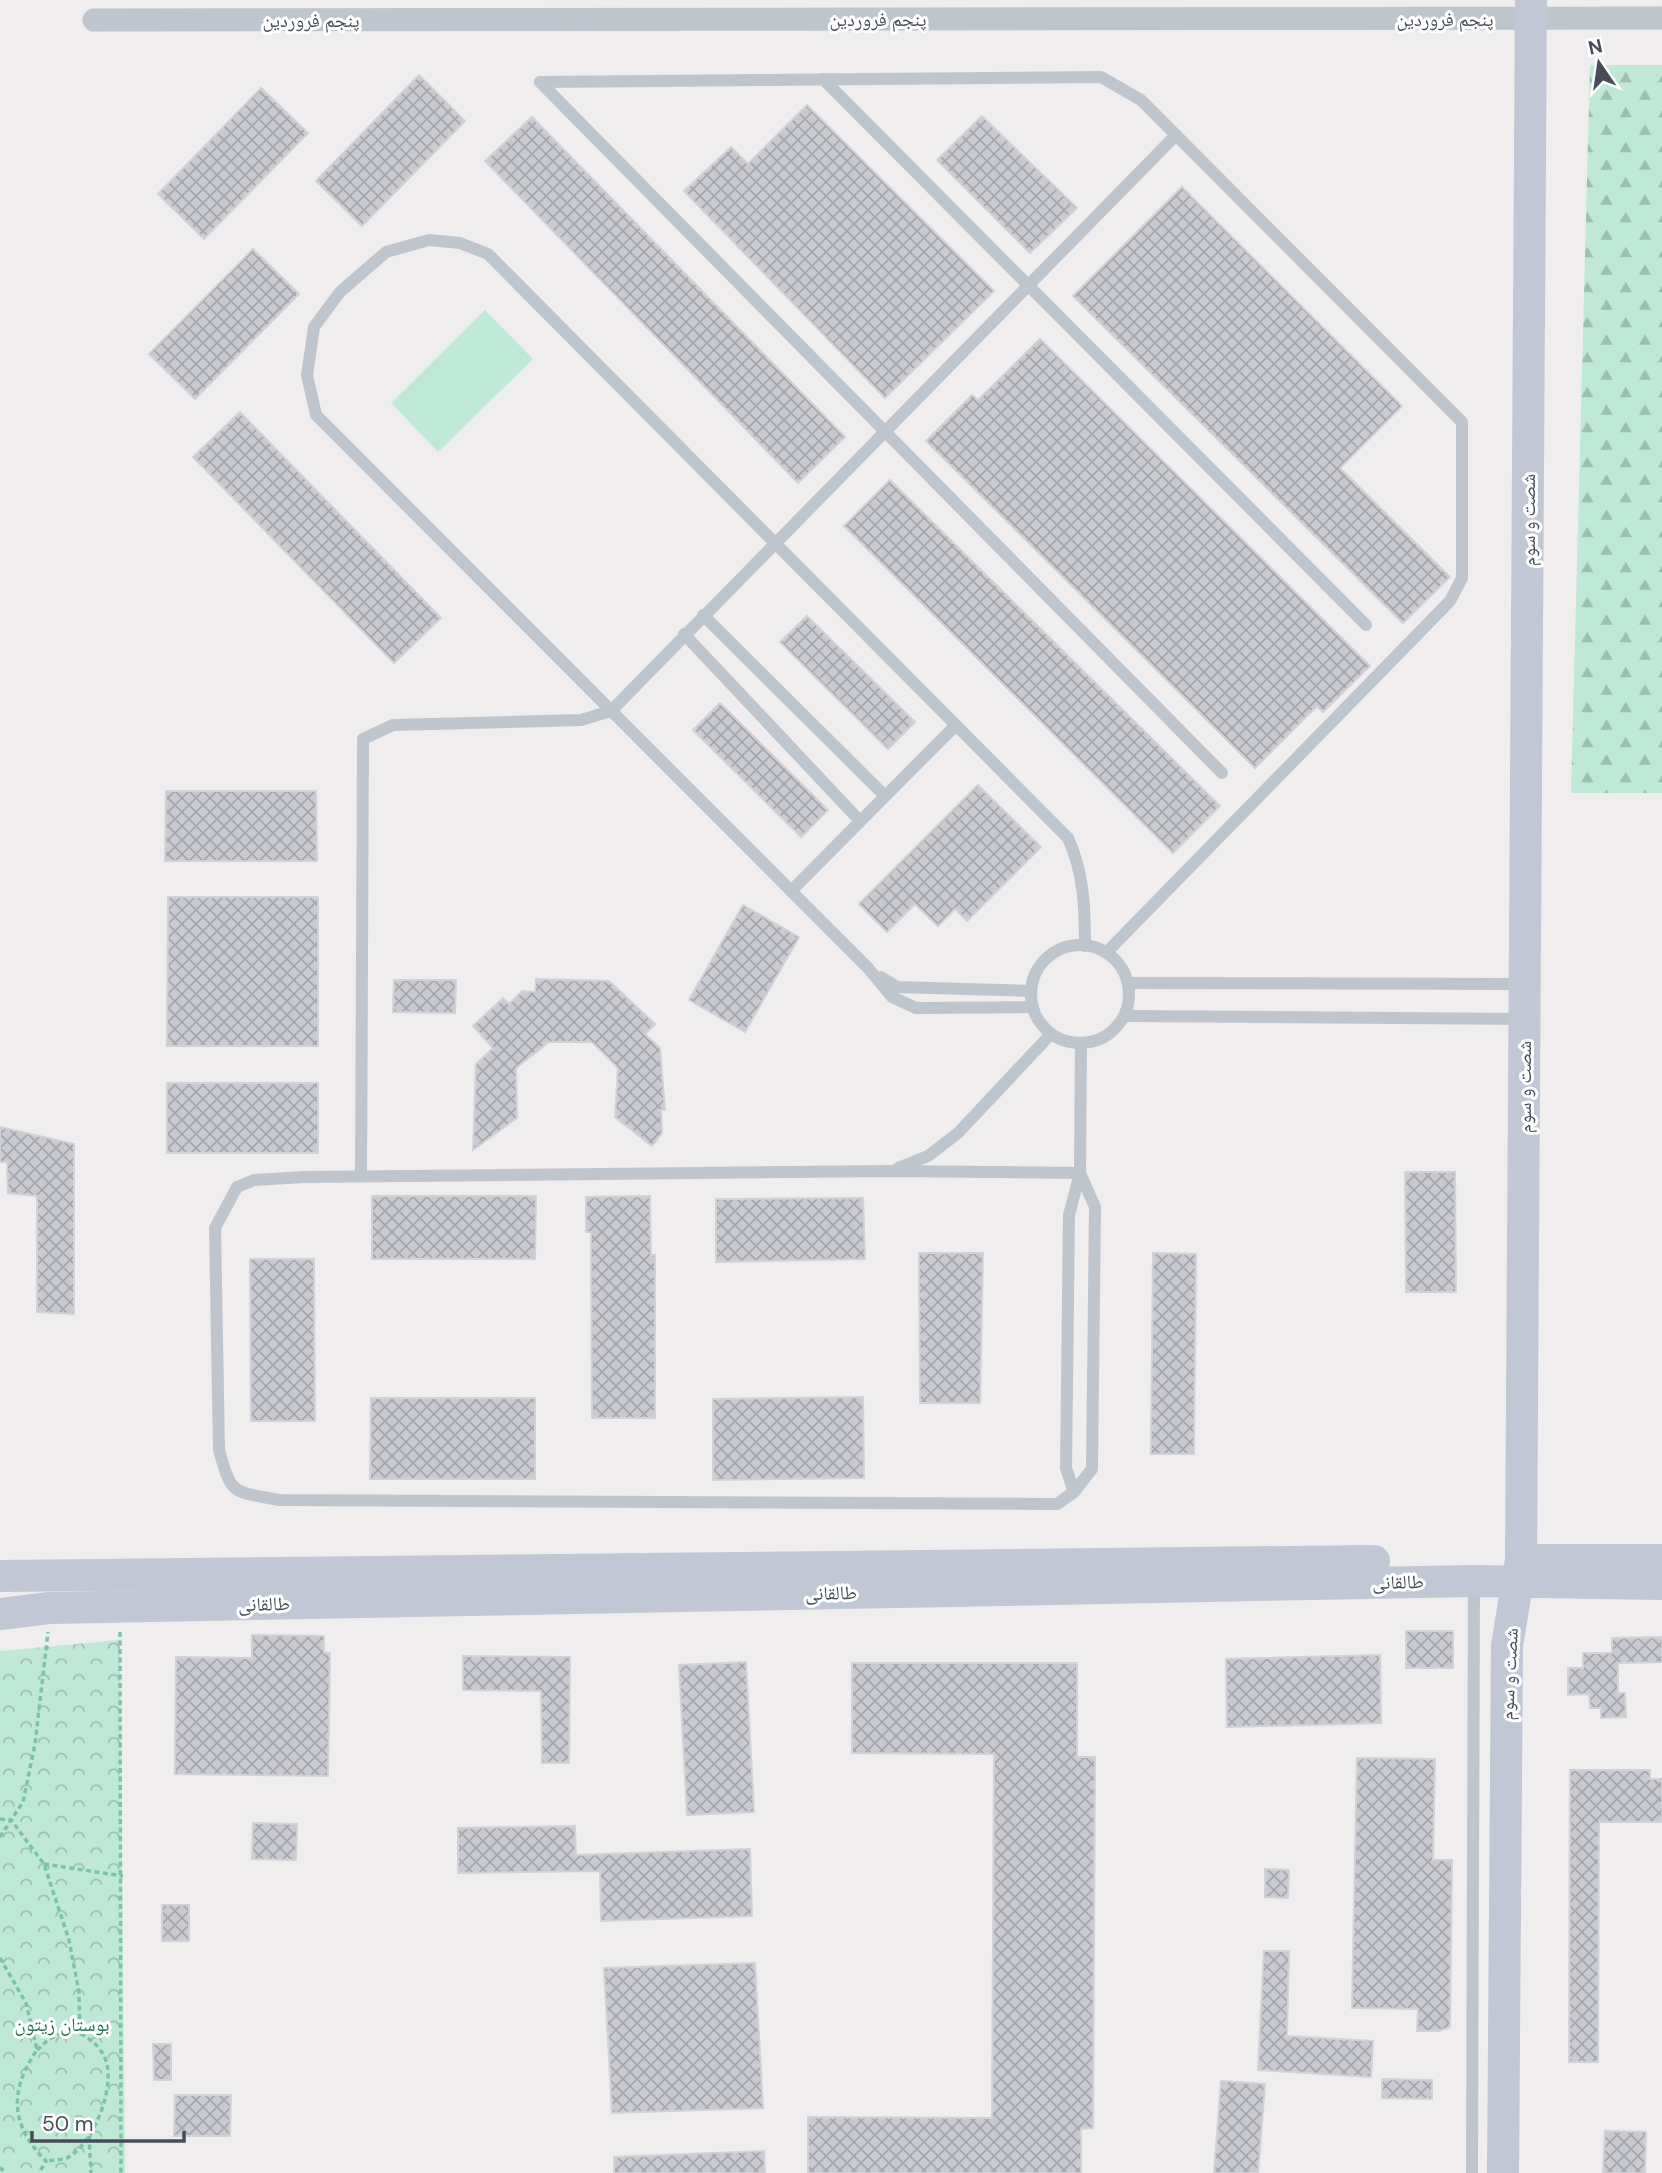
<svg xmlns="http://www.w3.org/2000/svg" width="1662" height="2173" font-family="'DM Sans','Noto Naskh Arabic',sans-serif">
<defs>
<pattern id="forest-firs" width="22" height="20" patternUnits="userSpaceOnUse" patternTransform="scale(1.75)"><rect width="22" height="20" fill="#bfe9d6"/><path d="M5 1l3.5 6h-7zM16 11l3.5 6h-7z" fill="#9dbfb0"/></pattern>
<pattern id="park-crowns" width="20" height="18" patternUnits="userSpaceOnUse" patternTransform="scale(1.75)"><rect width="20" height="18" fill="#bfe9d6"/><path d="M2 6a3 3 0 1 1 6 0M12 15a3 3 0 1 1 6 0" fill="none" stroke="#9dbfb0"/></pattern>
<pattern id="building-cross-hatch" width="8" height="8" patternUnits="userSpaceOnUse" patternTransform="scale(1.75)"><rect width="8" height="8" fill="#cacbd1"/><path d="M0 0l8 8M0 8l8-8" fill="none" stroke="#a6a7ac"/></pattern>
</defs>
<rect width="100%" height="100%" fill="#efeded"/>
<polygon fill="#bfe9d6" points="485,310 533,359 438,452 391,403"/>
<polygon fill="url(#forest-firs)" points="1590,65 1662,65 1662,793 1571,793"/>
<polygon fill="url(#park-crowns)" points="120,1640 125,2173 0,2173 0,1651"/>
<g fill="url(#building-cross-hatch)" stroke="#d1d2d8" stroke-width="2">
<polygon points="419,75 465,121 362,226 316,181"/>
<polygon points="261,88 308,133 204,239 158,194"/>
<polygon points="807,105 994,291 885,398 684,191 731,147 748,164"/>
<polygon points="982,116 1077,208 1030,253 937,160"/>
<polygon points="532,117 845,437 798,483 485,161"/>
<polygon points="1182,187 1402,406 1340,468 1450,577 1403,623 1073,296"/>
<polygon points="253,249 299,294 195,399 149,354"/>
<polygon points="1040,339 1370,666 1323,712 1317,706 1255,768 926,441 972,395 978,400"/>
<polygon points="240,412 441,618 394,663 193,457"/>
<polygon points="890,480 1220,806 1173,853 844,526"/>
<polygon points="807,616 915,722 888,749 780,642"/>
<polygon points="720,703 828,810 801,837 693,730"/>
<polygon points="978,785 1041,847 967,921 955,909 938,926 915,904 887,932 859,904"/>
<polygon points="166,791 316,791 317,861 165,861"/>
<polygon points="168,897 318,897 318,1046 167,1046"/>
<polygon points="743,905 799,937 745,1032 689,1000"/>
<polygon points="536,979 609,981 655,1024 645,1034 660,1048 665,1110 661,1110 662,1133 652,1146 615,1117 618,1068 592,1042 549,1042 516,1068 517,1118 473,1150 476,1064 493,1048 473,1026 503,998 509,1004 522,991 535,992"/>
<polygon points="394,980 456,980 455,1013 393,1012"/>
<rect x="167" y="1083" width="151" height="70"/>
<polygon points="0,1127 74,1144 74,1314 37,1312 37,1196 8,1193 7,1162 0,1162"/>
<polygon points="1405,1172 1455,1172 1456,1292 1406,1292"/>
<polygon points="372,1196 536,1196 535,1259 372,1259"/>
<polygon points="650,1196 651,1255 655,1255 655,1418 592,1418 591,1232 586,1232 586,1197"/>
<polygon points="863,1198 865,1259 716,1262 716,1199"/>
<polygon points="919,1253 983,1253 980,1403 920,1403"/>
<polygon points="1153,1253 1196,1254 1194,1454 1151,1454"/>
<polygon points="250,1259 314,1259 315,1421 251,1421"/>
<polygon points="863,1397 864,1478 713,1480 713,1399"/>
<polygon points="371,1398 535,1398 535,1479 370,1479"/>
<rect x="1406" y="1631" width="47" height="37"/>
<polygon points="252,1635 324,1636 324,1653 330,1653 328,1776 175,1774 176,1657 252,1658"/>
<polygon points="1662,1637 1662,1662 1618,1663 1618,1693 1625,1693 1626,1717 1601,1718 1601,1708 1590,1708 1589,1694 1568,1695 1568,1668 1583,1668 1583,1653 1612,1653 1612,1638"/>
<polygon points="1380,1655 1381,1723 1227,1727 1226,1659"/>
<polygon points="463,1656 570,1657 569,1763 542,1763 541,1691 463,1690"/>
<polygon points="746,1662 754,1812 687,1815 679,1665"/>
<polygon points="852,1663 1077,1663 1077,1757 1095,1757 1093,2128 1081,2129 1081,2173 808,2173 808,2117 992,2118 994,1754 852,1753"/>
<polygon points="1357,1758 1435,1759 1433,1860 1452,1860 1450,2027 1439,2031 1417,2031 1418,2009 1352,2008"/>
<polygon points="1570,1770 1650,1770 1650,1779 1662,1779 1662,1822 1599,1822 1598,2062 1569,2062"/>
<polygon points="253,1823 297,1824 296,1860 252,1859"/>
<polygon points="575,1826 576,1855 750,1849 752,1916 601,1921 600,1871 458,1873 458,1828"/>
<polygon points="1265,1869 1289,1870 1288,1898 1265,1897"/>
<rect x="162" y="1905" width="27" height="36"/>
<polygon points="1264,1951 1289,1951 1287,2036 1373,2041 1371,2077 1258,2070"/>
<polygon points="755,1963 763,2108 612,2113 604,1968"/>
<polygon points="153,2044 171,2044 171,2080 154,2080"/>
<polygon points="1382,2079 1432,2080 1432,2099 1382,2098"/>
<polygon points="1221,2081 1265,2084 1258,2173 1214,2173"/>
<polygon points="175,2095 231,2095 230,2136 174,2136"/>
<polygon points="1605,2131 1646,2132 1645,2173 1603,2173"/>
<polygon points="764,2151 765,2173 614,2173 614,2157"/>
</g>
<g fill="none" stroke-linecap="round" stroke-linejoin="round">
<g stroke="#7cc2aa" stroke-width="3.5" stroke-dasharray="5 3.5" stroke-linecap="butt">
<polyline points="120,1632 121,2173"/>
<polyline points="0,1819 11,1820 44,1864 69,1940 79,1992 80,2034"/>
<polyline points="0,1837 23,1802 35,1744 48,1632"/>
<polyline points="44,1864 123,1876"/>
<path d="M0,1958L26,2003L37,2050C9,2091 10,2125 46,2161L39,2173"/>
<path d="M37,2050L49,2039L71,2029C85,2036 96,2041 104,2056C118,2083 94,2144 67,2158C62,2160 52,2160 46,2161"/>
<polyline points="89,2136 91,2173"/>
<polyline points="0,2167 5,2173"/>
</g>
<g stroke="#bfc5cd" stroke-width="12">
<polyline points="823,79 1366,625"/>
<polyline points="540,82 1101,77 1141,100 1462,422 1462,578 1450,601 1106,953"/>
<polyline points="540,82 1222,773"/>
<polyline points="703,615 885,796"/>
<polyline points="684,634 860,821"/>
<polyline points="791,891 956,725"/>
<circle cx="1080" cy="994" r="49"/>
<polyline points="881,977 897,987 1031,991"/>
<polyline points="1128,983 1524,984"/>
<path d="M1033,1007L916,1008L892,997L868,968L316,415L307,375L314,327L340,292L386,252L429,240L460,243L488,254L1068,838C1084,873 1085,908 1085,946"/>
<polyline points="1124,1016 1523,1019"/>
<polyline points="898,1168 928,1156 958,1133 1051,1034"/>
<path d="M891,1171L1080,1173L1095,1207L1092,1469L1074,1492L1057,1504L279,1500C233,1491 232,1497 219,1450L215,1228L237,1187L254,1180L304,1177Z"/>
<polyline points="361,1176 363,739 393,725 581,720 611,711 1176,135"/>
<polyline points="1074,1492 1066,1468 1069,1215 1080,1173 1081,1044"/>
<polyline points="1472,2173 1474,1581"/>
</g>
<polyline stroke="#bfc5cd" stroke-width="23" points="94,20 1662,18"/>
<g stroke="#c1c7d4" stroke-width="32">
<polyline points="1537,1560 1662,1560"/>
<polyline points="0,1576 1374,1561"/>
<polyline points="0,1614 49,1608 1474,1581 1662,1584"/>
<polyline points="1503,2173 1507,1646 1521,1560 1531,0"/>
</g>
</g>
<g text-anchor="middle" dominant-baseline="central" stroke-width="6" stroke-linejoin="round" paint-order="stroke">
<g font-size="19" fill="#474d58" stroke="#fff">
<text x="878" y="19">پنجم فروردین</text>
<text x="1445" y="19">پنجم فروردین</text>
<text x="311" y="20">پنجم فروردین</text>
<text transform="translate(1528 520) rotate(-90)">شصت و سوم</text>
<text transform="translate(1524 1087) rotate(-90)">شصت و سوم</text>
<text transform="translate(1398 1582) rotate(-1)">طالقانی</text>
<text transform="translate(831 1593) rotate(-1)">طالقانی</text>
<text transform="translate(264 1604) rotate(-1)">طالقانی</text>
<text transform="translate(1509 1674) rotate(-87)">شصت و سوم</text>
</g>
<g font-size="19" fill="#217054" stroke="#fff">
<text x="62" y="2024">بوستان زیتون</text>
</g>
</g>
<g transform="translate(1599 63) rotate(347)" stroke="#ffffff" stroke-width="5" paint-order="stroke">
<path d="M0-5L12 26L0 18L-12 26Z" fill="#474d58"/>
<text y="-10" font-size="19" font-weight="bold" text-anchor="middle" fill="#474d58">N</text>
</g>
<path d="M32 2131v10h152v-10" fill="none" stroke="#474d58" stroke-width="3.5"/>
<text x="42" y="2131" font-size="21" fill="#474d58" stroke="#ffffff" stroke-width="5" paint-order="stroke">50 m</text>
</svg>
